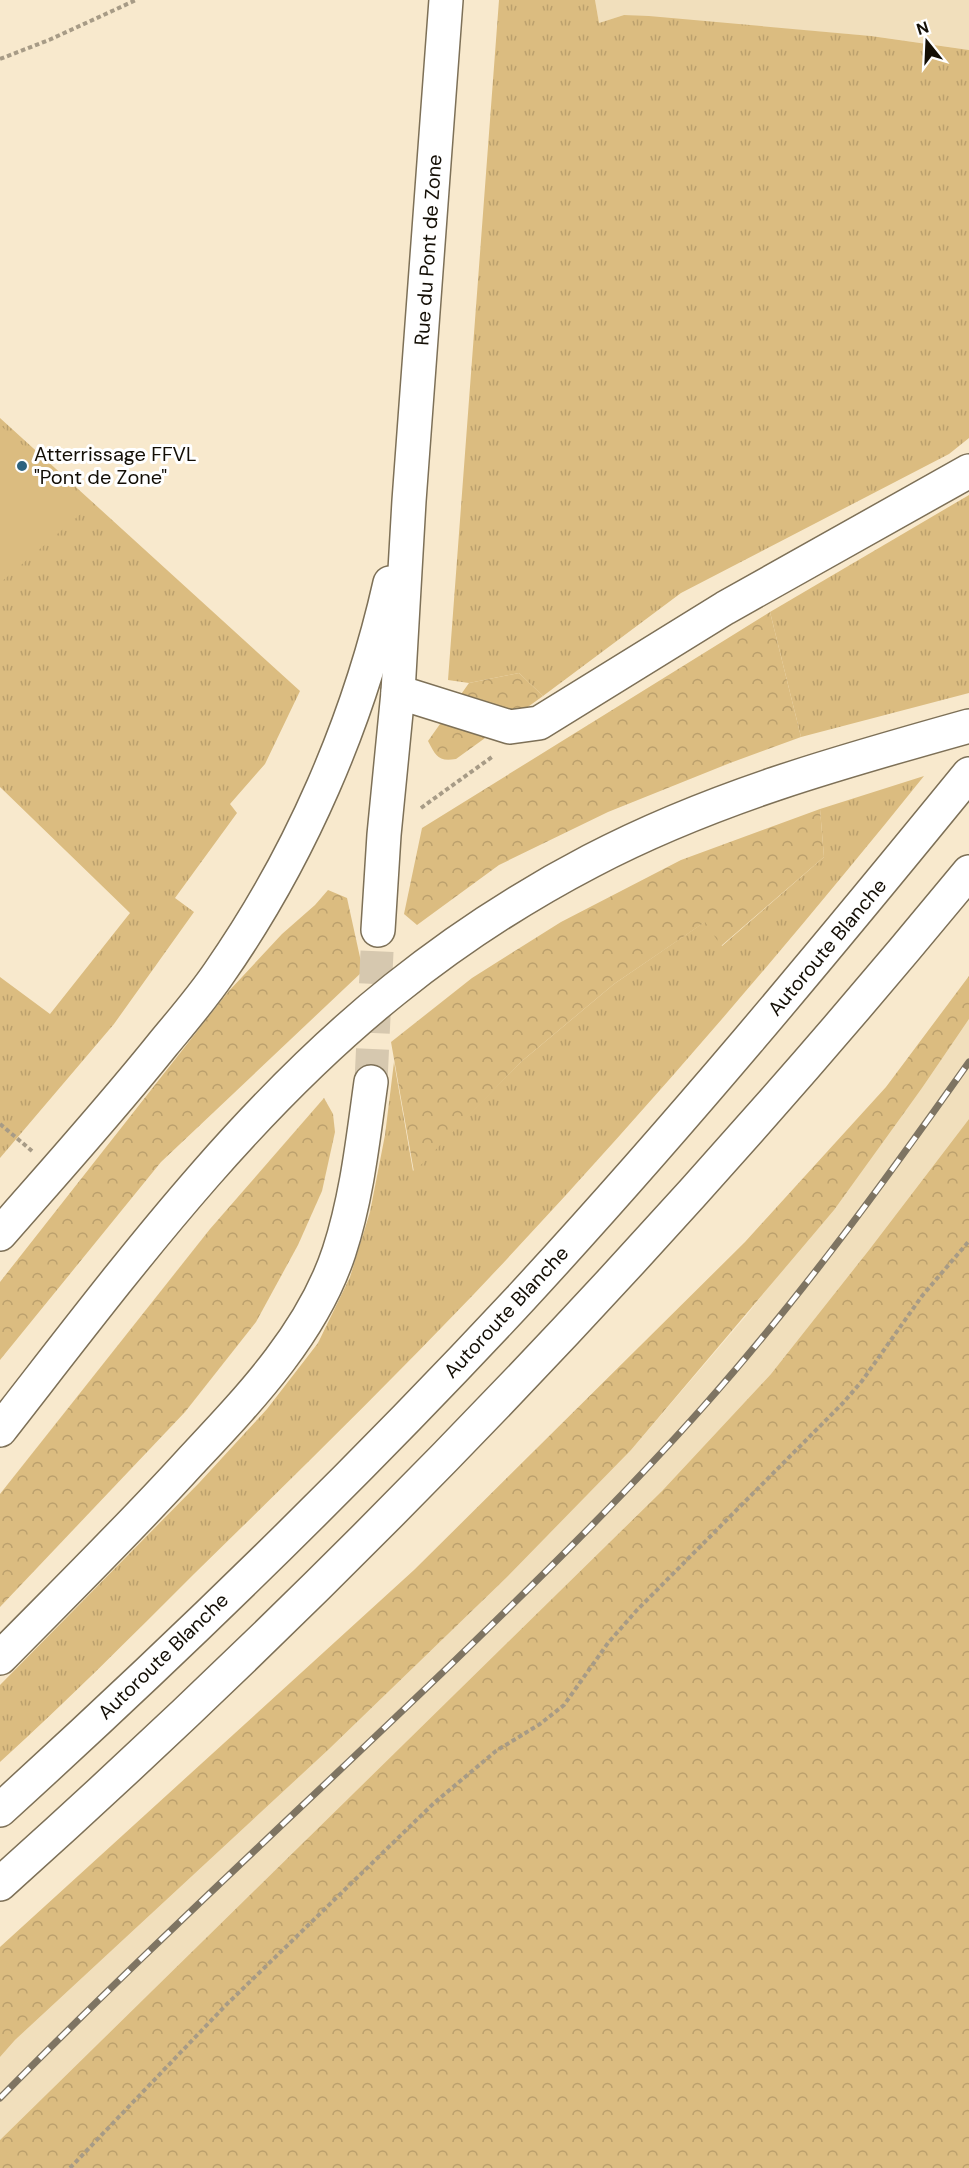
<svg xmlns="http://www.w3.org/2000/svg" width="969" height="2168" font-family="'DM Sans',sans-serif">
<defs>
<pattern id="grass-tufts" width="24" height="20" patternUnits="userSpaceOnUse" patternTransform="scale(1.5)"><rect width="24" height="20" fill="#dbbc80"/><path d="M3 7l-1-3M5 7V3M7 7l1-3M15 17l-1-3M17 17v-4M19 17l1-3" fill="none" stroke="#bba06d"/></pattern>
<pattern id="forest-crowns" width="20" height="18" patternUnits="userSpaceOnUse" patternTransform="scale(1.5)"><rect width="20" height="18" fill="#dbbc80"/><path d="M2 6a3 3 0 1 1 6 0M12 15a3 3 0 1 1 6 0" fill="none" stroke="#bba06d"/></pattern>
</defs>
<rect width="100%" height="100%" fill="#f8e9cd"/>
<g fill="#f1dfbc">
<polygon points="595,0 969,0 969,50 871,36 624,15 599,23"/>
<polygon points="969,1019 969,1119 869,1250 771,1374 662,1491 0,2140 0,2057 15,2040 328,1750 506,1578 631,1450 746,1316 922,1088"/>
</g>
<g fill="url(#grass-tufts)">
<polygon points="499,0 595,0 599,23 624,15 649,16 871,36 969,50 969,438 949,454 681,593 543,696 519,673 469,683 448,680"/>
<polygon points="0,418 300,691 265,764 230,804 237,813 175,898 194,912 114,1024 0,1158 0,977 50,1014 130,913 0,787"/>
<polygon points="969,495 969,693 801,737 770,612"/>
<path d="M924,776C781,954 631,1128 474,1294C383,1389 289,1481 195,1573C131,1637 67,1701 0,1762V1685L199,1483L267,1409L318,1343L350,1277L370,1212L385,1135L394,1062L413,1171L522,1061L614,984L706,921L722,946L824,857L820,809Z"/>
</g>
<g fill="url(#forest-crowns)">
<polygon points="770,612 801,737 730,763 608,812 499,865 417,925 404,914 422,828"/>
<path d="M519,673L543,696L456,759C438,762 436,756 428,741L469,683Z"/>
<polygon points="820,809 824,857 721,946 705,922 614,984 522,1061 414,1172 391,1042 472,978 561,922 681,860"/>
<polygon points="328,890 347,898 363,971 161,1162 0,1360 0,1282 228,992 282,934 315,905"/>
<polygon points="969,976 969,1019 922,1088 834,1210 631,1450 506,1578 328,1750 15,2040 0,2057 0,1947 414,1570 745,1242 886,1087"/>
<polygon points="324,1098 333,1114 335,1132 322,1191 298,1245 256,1322 185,1412 0,1607 0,1494 210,1229"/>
<polygon points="969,1119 969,2168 0,2168 0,2140 662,1491 771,1374 869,1250"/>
</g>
<polygon fill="#dbbc80" points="0,425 90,506 0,583"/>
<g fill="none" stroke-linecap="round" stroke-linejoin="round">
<polyline stroke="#d6c8af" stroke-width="33" stroke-dasharray="33 16" stroke-linecap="butt" points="371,1082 378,930"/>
<defs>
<polyline id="minor" points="398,692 510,727 539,723 725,608 969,471"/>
<g id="major">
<polyline points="378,930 384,835 398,692 409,501 446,0"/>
<path d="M0,1234C55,1171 111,1109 163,1044C182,1021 202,998 219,973C300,857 359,721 390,583"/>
<path d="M0,1430C121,1275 241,1112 395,989C456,940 522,897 591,861C711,798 840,762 969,726"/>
<path d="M0,1658C64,1593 129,1529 190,1462C248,1400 312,1334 339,1252C357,1197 363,1139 371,1082"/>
</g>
<g id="highway">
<path d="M0,1810C179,1647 354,1477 519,1300C676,1130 823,953 969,774"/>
<path d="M0,1884C348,1572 672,1233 969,872"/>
</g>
</defs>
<use href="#minor" stroke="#7d7057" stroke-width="36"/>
<use href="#major" stroke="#7d7057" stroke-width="36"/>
<use href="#highway" stroke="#7d7057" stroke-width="36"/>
<g stroke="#a79b86" stroke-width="4" stroke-dasharray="4.5 3" stroke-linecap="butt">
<polyline points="0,59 49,40 136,0"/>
<polyline points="421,808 492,757"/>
<polyline points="0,1124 32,1151"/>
<polyline points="70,2168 226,2005 434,1803 496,1751 540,1724 564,1705 608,1643 637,1610 843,1403 862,1381 922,1296 969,1241"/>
</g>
<use href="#minor" stroke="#fff" stroke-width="33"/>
<use href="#major" stroke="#fff" stroke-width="33"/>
<use href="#highway" stroke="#fff" stroke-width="33"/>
<defs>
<path id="rail" d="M0,2098C144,1952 295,1814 443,1672C532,1586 621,1499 703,1407C800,1298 885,1181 969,1062"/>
</defs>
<use href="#rail" stroke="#7e7462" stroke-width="7"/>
<use href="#rail" stroke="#fff" stroke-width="4.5" stroke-dasharray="14" stroke-linecap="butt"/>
</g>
<circle fill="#2d627e" stroke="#fff" stroke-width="2" cx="22" cy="466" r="6"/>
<g text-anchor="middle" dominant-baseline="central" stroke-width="6" stroke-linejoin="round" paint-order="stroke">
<g font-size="20" fill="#130e05" stroke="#fff">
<text transform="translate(428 250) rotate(-86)">Rue du Pont de Zone</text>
<text transform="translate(827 947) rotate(-50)">Autoroute Blanche</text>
<text transform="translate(506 1312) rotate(-47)">Autoroute Blanche</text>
<text transform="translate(163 1656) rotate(-44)">Autoroute Blanche</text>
</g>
<g font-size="20" fill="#130e05" stroke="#fff" text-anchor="start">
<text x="34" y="454">Atterrissage FFVL<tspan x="34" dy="23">"Pont de Zone"</tspan></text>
</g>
</g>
<g transform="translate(927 42) rotate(342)" stroke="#ffffff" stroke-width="4.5" paint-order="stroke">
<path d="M0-4.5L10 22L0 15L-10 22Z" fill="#130e05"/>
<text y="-9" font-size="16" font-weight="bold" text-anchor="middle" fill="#130e05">N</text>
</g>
</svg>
